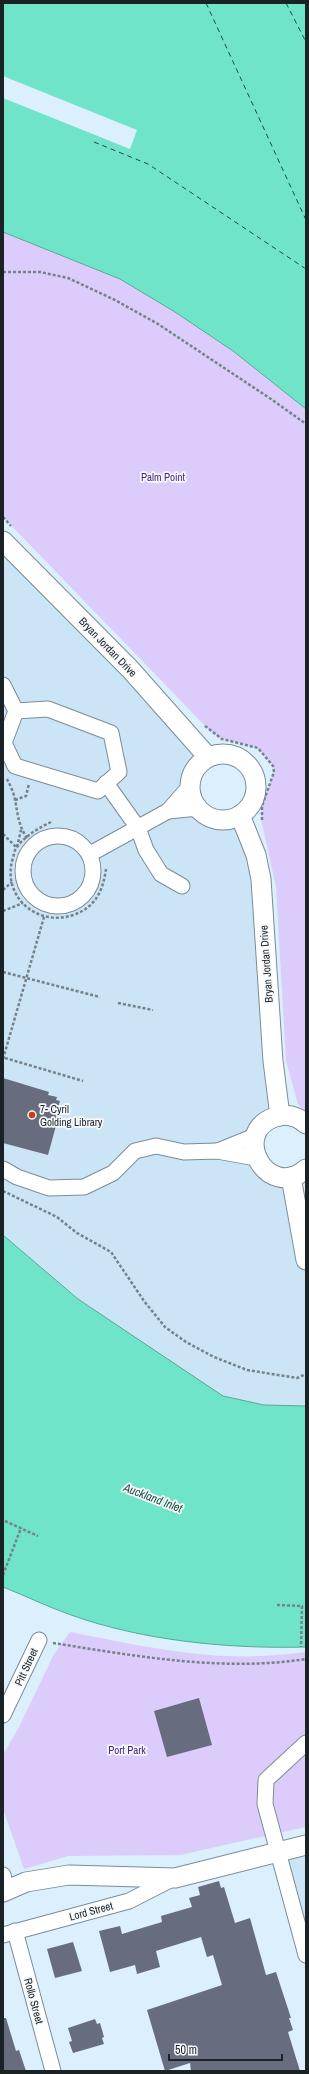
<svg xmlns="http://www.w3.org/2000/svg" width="309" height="2074" font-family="'Archivo Narrow',sans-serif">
<rect width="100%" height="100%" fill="#dceffc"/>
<g fill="#cbe5f7">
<polygon points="3,541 208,757 199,764 192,775 190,786 192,798 198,808 207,815 218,819 229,819 240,815 255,855 280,1116 253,1147 280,1177 306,1260 306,1406 264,1405 223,1397 78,1299 3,1235"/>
<polygon points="306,1845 306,1955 277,1852"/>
</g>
<g fill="#dcccfc">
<polygon points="3,232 120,279 175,312 233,351 306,409 306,1113 298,1104 286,1061 276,887 261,819 262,806 274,772 273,766 258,748 222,739 209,730 3,517"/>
<path d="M70,1632C116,1641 162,1651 209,1655C241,1658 274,1656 306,1652V1827L180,1855L68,1856L24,1869L3,1809V1755L19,1727L54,1654Z"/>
</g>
<g fill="#70e4c8" stroke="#56aa97">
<polygon points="3,3 306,3 306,409 233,351 175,312 120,279 3,232"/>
<path d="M3,1235L78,1299L223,1396L264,1405L306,1406V1647C229,1649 144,1641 71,1615C48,1607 26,1596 3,1587Z"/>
</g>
<polygon fill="#dceffc" points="3,76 137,130 130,149 3,98"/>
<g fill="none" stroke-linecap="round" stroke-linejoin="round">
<g stroke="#1b4d42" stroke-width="1" stroke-dasharray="5 4" stroke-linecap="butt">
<polyline points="206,3 306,220"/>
<polyline points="286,3 306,42"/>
<polyline points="94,142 148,164 306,269"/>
</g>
</g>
<g fill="#676d7e">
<polygon points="3,1078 49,1092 48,1095 57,1097 56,1100 60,1101 57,1110 60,1111 48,1155 3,1143"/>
<polygon points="199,1698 212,1745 167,1757 154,1711"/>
<polygon points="219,1881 221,1888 224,1887 235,1923 250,1918 266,1975 276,1972 291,2018 289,2018 293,2030 288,2032 300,2071 191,2071 190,2063 165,2071 147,2010 222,1985 213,1955 207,1957 201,1937 156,1951 160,1967 137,1974 135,1965 110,1972 99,1931 120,1926 122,1934 162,1922 161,1916 192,1907 189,1898 200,1895 198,1887"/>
<polygon points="73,1942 82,1971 55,1978 47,1949"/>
<polygon points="3,2018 6,2018 16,2051 19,2050 26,2071 3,2071"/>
<polygon points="95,2019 97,2024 100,2023 104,2037 102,2038 104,2044 73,2053 69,2042 72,2041 68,2028"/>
</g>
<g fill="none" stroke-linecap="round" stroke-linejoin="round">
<defs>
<g id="minor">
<polyline points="3,685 16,711 4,743 15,766 98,791 119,772 111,733 48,709 16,711"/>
<polyline points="106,783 138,828 146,850 161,874 182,886"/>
<polyline points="168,811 198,808"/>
<circle cx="58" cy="871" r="35"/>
<polyline points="90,854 168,811 190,786"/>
<polyline points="218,1151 255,1136"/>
<polyline points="3,1169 17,1177 49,1188 84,1187 113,1173 135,1151 156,1146 184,1152 217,1151 256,1158"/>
<polyline points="3,1715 39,1640"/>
<polyline points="306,1743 266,1780 265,1804 306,1955"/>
<polyline points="3,1875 7,1890"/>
<polyline points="15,1931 53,2071"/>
<polyline points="3,1935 129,1901 174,1878"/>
</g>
<g id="major">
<polyline points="3,541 130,669 208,757"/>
<circle cx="223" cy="787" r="33"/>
<polyline points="240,815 256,855 261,879 273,1061 280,1116"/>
<path d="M306,1124C297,1116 286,1113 275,1117C229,1133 268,1202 306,1169"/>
<polyline points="291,1177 306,1260"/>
<polyline points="3,1892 26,1882 69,1875 175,1878 306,1845"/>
</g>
</defs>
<use href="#minor" stroke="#7b8c98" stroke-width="17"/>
<use href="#major" stroke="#7b8c98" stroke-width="21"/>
<g stroke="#75828a" stroke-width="2.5" stroke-dasharray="3 2" stroke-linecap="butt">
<polyline points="3,272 40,272 68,278 115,300 158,324 271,399 306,424"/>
<polyline points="3,517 11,526"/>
<polyline points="205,726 222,739 258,748 273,766 274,772 262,806 262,821"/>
<path d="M7,779C10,785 14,793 15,800C18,814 18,825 27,838"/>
<polyline points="15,800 26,796 29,784"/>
<path d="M51,822C39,828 26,835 17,847C14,850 14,856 12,861C3,898 38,927 73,915C95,908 103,891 106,869"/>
<polyline points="3,834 16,847"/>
<polyline points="17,847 21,830"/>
<polyline points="3,890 12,882"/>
<polyline points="3,911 23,903"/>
<polyline points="3,972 100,997"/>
<polyline points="118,1003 153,1010"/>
<polyline points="5,1058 83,1081"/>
<polyline points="3,1059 44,917"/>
<polyline points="3,1191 57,1217 77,1233 111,1252 144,1301 165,1327 186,1342 214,1357 247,1370 297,1378 306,1374"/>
<polyline points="5,1521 38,1536"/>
<polyline points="3,1575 21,1528"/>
<polyline points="277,1605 302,1606 301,1647"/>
<path d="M53,1643C136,1656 222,1672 306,1659"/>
</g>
<use href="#minor" stroke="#fff" stroke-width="15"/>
<use href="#major" stroke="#fff" stroke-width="19"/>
</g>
<circle fill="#c83e1b" stroke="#f6f9fc" stroke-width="1.5" cx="32" cy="1115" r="4"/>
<g text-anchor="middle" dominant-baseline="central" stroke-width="3.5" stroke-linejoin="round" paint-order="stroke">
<g font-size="11" fill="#4d247d" stroke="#f6f9fc">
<text x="163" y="477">Palm Point</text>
<text x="127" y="1750">Port Park</text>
</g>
<g font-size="11" fill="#1b2226" stroke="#f6f9fc">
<text transform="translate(108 647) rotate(46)">Bryan Jordan Drive</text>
<text transform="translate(266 964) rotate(-94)">Bryan Jordan Drive</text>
<text transform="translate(26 1667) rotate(-65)">Pitt Street</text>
<text transform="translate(91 1911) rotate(-15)">Lord Street</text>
<text transform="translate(34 2001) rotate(75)">Rollo Street</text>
</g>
<g font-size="11" fill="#1b2226" stroke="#f6f9fc" text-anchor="start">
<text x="40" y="1109">7- Cyril<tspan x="40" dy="13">Golding Library</tspan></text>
</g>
<g font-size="12" font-style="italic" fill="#1b4d42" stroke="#f6f9fc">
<text transform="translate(153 1498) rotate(21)">Auckland Inlet</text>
</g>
</g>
<rect width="309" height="2074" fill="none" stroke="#1b2226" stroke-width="8"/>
<path d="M169 2054v6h113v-6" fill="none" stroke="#1b2226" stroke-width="2"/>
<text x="175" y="2054" font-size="12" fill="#1b2226" stroke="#f6f9fc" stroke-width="3" paint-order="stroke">50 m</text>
</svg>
